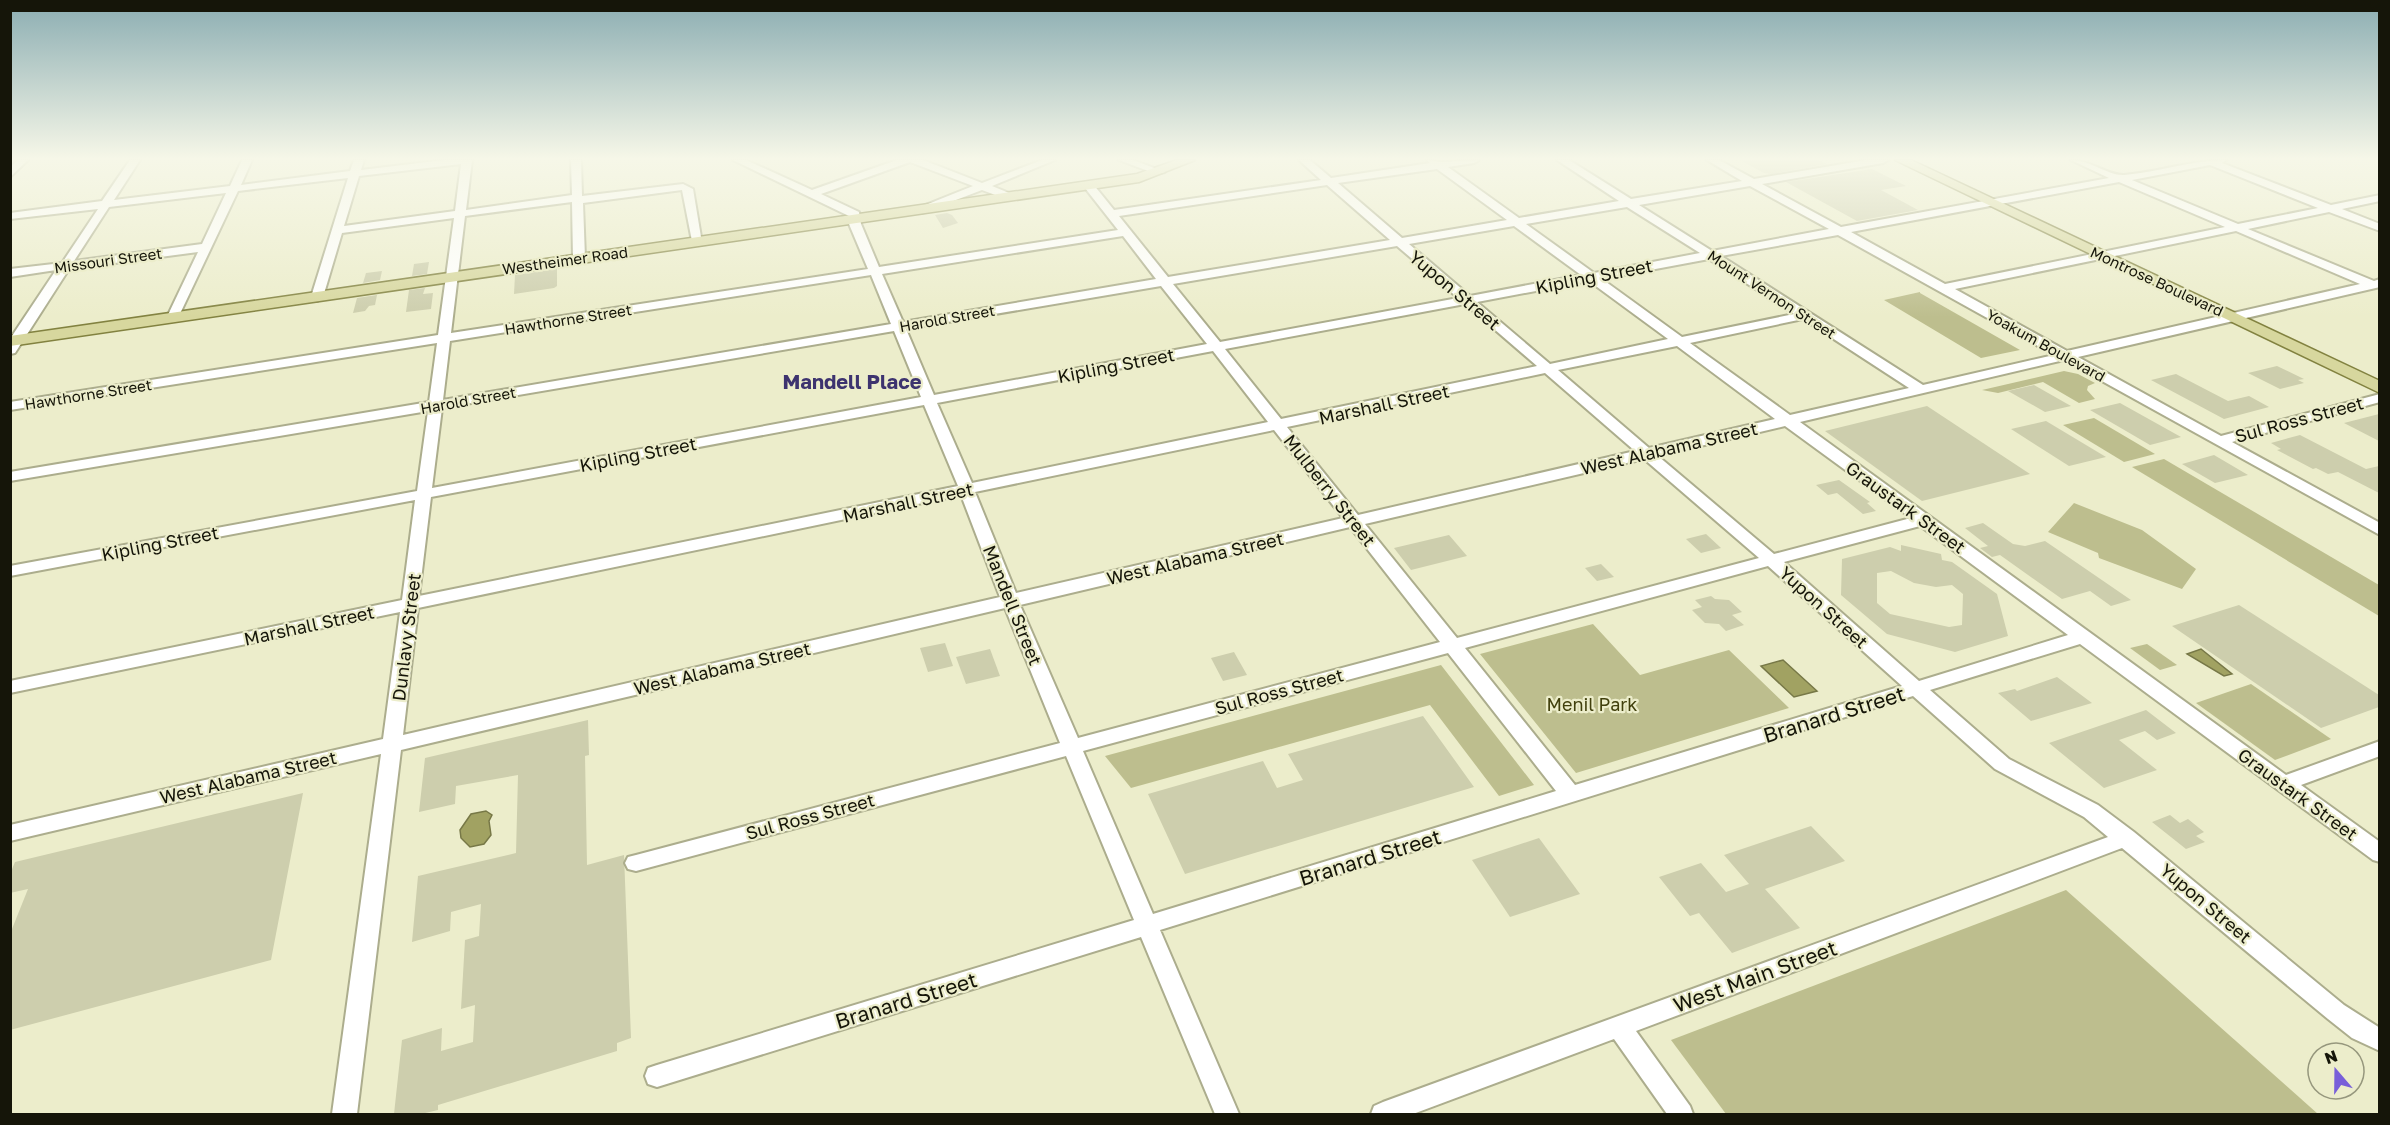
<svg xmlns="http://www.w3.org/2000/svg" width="2390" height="1125" font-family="'Golos Text',sans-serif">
<rect width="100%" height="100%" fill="#ecedcb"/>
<g fill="#bdbe8e">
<polygon points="1920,292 1920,293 2020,350 1981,358 1884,300"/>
<polygon points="2064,371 2078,374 2095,383 2088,386 2087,390 2095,399 2079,403 2043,382 1998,393 1982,390"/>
<polygon points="2094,418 2155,454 2124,462 2063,425"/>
<polygon points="2164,459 2379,585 2379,616 2132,467"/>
<polygon points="2074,503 2142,530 2196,569 2182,589 2099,558 2098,553 2048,532"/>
<polygon points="1593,624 1640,675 1729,650 1789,708 1576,773 1480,654"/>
<polygon points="2147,644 2177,665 2160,670 2130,648"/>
<polygon points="1441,665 1534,785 1499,796 1430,705 1131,788 1105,756"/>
<polygon points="2251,684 2331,739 2275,760 2196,703"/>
<polygon points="2066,890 2318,1114 1726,1114 1671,1040"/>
</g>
<g fill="#a1a262" stroke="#777847" stroke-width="1.5">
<polygon points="2201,649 2232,674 2224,676 2187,654"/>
<polygon points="1783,660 1817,691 1794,697 1761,666"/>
<polygon points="486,811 492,815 489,821 491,835 484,844 470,847 461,838 460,830 471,814"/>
</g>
<g fill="#cdcead" fill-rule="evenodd">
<polygon points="1740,160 1818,160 1827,164 1771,174 1764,173"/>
<polygon points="1872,169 1906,186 1881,190 1918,210 1857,221 1786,182"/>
<polygon points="947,213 952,215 958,223 943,228 935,215"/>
<polygon points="429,262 427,274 412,276 414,264"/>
<polygon points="557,269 557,286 554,288 514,294 515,275"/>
<polygon points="382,271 380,280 363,283 366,273"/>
<polygon points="425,288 423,294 433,293 431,309 406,312 409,290"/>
<polygon points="377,295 375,305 369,306 365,311 353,313 357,298"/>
<polygon points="2277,366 2304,379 2298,380 2304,383 2280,389 2248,373"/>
<polygon points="2176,374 2228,401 2249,396 2269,407 2224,419 2151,380"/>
<polygon points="2034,385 2071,406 2045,412 2008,391"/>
<polygon points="2120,403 2181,437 2150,445 2090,410"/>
<polygon points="1927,406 2030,474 1922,501 1825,431"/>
<polygon points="2379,414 2379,441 2344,423"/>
<polygon points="2046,421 2106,457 2069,466 2011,429"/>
<polygon points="2300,435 2366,469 2379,466 2379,493 2338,472 2328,474 2316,468 2313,469 2277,450 2281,449 2271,443"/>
<polygon points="2214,455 2248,475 2215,483 2182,464"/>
<polygon points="1839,480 1870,502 1867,503 1876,511 1863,514 1837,493 1828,495 1816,485"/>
<polygon points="1983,523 2013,544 2025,546 2045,541 2131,600 2111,606 2090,591 2062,599 2000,555 1992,557 1980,548 1988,546 1965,528"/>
<polygon points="1706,534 1721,548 1701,553 1686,539"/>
<polygon points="1449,535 1467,556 1411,570 1394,548"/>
<path d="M1901,545L1941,554L1942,560L1952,562L1997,594L2008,636L1955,652L1887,634L1841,595L1842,559L1890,547L1901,551ZM1891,571L1914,583L1936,587L1952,585L1963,594L1962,625L1949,627L1890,614L1877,603V573Z"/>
<polygon points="1601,564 1614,577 1597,581 1585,568"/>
<polygon points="1711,596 1715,599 1729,600 1742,612 1732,615 1744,625 1726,631 1719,624 1705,623 1692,610 1702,607 1695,600"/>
<polygon points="2239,605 2379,695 2379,707 2321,728 2172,626"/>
<polygon points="945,643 953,666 928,672 920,648"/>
<polygon points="990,649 1000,676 966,684 956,657"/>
<polygon points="1234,652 1247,675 1223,681 1211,658"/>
<polygon points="2057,677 2092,703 2031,721 1998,693 2015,689 2017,691"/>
<polygon points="2146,710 2176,733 2157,740 2145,731 2119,740 2157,770 2104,788 2049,743"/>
<polygon points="1423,716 1474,787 1185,874 1148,794 1263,761 1277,788 1303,780 1288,754"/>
<polygon points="588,720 589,755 585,756 587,865 624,855 631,1038 617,1043 617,1051 438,1105 438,1110 421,1114 394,1114 402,1040 442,1028 441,1051 473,1042 475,1005 461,1009 465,940 479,936 481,904 451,912 450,931 412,942 418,876 516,853 518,775 456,786 455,804 419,812 425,758"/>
<polygon points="303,793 271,960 10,1030 10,934 28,889 10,893 10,874 15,862"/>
<polygon points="2170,815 2180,823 2188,819 2204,832 2196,836 2205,842 2186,849 2152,822"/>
<polygon points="1811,826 1845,861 1765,889 1800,928 1732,953 1699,913 1690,916 1659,877 1701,863 1726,892 1749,884 1724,855"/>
<polygon points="1539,838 1580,894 1510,917 1472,860"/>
</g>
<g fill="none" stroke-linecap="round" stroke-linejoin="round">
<defs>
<g id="minor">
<polygon points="18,160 28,160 10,177 10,167"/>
<path d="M130,160H140L114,200L230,186L242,160H252L241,185L350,171L354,160H364L361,170L444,160H472L466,210L572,195L571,160H581L582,196L683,184L693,189L702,243L692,241L682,190L583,203L585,258L579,262L573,258L572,202L465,216L451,333L868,269L849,224V216L733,160H746L812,190L897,160H923L982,183L1042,160H1055L992,186L1014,195V199H1006L982,190L922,213L918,212V208L973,186L910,162L821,194L859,212L861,224L879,267L1118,230L1085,188V184H1093L1114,210L1321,180L1299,160H1310L1331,178L1430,163L1427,160L1441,162L1479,160L1474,163L1448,167L1519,218L1619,201L1557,160H1569L1631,199L1742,181L1707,160H1719L1754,179L1866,160H1888L1883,163L1762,184L1841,227L2109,178L2071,160C2090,160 2109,176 2124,175C2159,172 2191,160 2226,160L2222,163L2331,205L2380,195V201L2342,209L2380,224V231L2329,212L2248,229L2374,281L2380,279V287L2078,357L2221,436L2380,394V402L2232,442L2380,523V535L2064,360L1800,422L2286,775L2380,741V756L2301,785L2380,842V862L2373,860L2080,644L1930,690L2009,759L2098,805L2134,832L2344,1005L2380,1028V1051L2352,1038L2328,1019L2122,848L1636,1031L1690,1106L1693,1114H1667L1614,1039L1413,1114H1371L1374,1106L1383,1102L2108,837L2084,817L1995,769L1913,696L1160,930L1239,1114H1215L1141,937L657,1087L648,1084L645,1076L648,1068L657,1065L1134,920L1066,756L636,871L628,869L625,863L628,857L636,855L1060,743L1005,608L401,750L357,1114H332L381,754L10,841V825L383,739L400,612L10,693V681L402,600L415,500L10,576V566L417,491L428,411L10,481V472L429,402L437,343L10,410V402L438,335L454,218L342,233L323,297L317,301L311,297L348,178L238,191L177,320H169L167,317L198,252L69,269L15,353L10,354V339L56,270L10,277V269L62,263L98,209L10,219V213L102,201ZM461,164L455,211L344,226L359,176ZM2210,165L2318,208L2238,224L2132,180ZM1437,169L1507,220L1402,238L1338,183ZM2119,182L2225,227L1945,284L1851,232ZM1327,185L1390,240L1168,277L1119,216ZM1750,186L1829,229L1712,251L1639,205ZM226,193L202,244L74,261L109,207ZM1627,207L1700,253L1594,273L1526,224ZM1514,226L1581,275L1470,296L1409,244ZM2236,231L2360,284L2067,351L1955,289ZM1838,235L2054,355L1923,385L1721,256ZM1123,236L1156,279L903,322L882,274ZM1397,246L1458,298L1220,342L1173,284ZM1709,259L1794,314L1682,337L1602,279ZM871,275L891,324L443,400L450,341ZM1589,281L1668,339L1550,364L1477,302ZM1161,286L1207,344L934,395L906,329ZM1465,304L1537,366L1281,419L1225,349ZM1803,319L1909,388L1790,415L1690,343ZM894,331L921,397L432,488L442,408ZM1677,346L1775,419L1649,448L1558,370ZM1213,351L1268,422L972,483L937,403ZM1545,373L1635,451L1358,515L1287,427ZM924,405L958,486L419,596L431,497ZM1785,426L1911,518L1774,554L1658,456ZM1274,430L1343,518L1016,593L975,492ZM1644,459L1759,558L1457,638L1365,524ZM961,495L1000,597L403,735L418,608ZM1920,526L2068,635L1919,681L1784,562ZM1350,527L1440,642L1078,738L1020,605ZM1768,566L1902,686L1575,785L1465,648ZM1448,653L1556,791L1153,914L1083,751Z"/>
<polygon points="1119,160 1133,160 1165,172 1156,174"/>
</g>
<g id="major">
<polygon points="1177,160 1195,160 1139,182 10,346 10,336 1137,174"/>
<polygon points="1895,160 1911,160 2380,381 2380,393"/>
</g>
</defs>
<use href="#minor" stroke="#acad8d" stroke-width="4"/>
<use href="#major" stroke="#828240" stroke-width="3"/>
<use href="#minor" fill="#fff" fill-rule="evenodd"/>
<use href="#major" fill="#d7d79e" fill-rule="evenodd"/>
</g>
<linearGradient id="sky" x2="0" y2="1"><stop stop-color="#8badb2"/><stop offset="0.5" stop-color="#f6f7e8"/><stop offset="1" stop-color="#f6f7e8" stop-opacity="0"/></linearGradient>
<rect width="2390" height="317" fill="url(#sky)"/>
<g text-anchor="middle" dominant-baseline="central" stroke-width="4.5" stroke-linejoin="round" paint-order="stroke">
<g font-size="15" fill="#151509" stroke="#ecedcb">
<text transform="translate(108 260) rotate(-8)">Missouri Street</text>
<text transform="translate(565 260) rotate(-8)">Westheimer Road</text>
<text transform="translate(2157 281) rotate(25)">Montrose Boulevard</text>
<text transform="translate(1772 294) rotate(33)">Mount Vernon Street</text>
<text transform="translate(947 318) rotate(-10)">Harold Street</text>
<text transform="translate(568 319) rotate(-9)">Hawthorne Street</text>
<text transform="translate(2046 345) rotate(29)">Yoakum Boulevard</text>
<text transform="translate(88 394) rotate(-9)">Hawthorne Street</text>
<text transform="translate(468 400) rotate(-10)">Harold Street</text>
</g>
<g font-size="18" fill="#151509" stroke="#ecedcb">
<text transform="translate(1594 276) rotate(-11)">Kipling Street</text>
<text transform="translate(1455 290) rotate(40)">Yupon Street</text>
<text transform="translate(1116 365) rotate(-11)">Kipling Street</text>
<text transform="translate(1384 404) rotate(-12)">Marshall Street</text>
<text transform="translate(2299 419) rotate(-15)">Sul Ross Street</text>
<text transform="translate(1669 448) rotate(-13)">West Alabama Street</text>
<text transform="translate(638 454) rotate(-11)">Kipling Street</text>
<text transform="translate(1330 490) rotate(52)">Mulberry Street</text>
<text transform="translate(908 502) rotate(-12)">Marshall Street</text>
<text transform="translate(1906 507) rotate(36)">Graustark Street</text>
<text transform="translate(160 543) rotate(-11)">Kipling Street</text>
<text transform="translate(1195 558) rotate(-13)">West Alabama Street</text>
<text transform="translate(1013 605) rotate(68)">Mandell Street</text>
<text transform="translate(1824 607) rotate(42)">Yupon Street</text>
<text transform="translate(309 625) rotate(-12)">Marshall Street</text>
<text transform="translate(406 637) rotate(-83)">Dunlavy Street</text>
<text transform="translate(722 668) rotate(-13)">West Alabama Street</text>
<text transform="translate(1279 691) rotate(-15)">Sul Ross Street</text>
<text transform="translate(248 777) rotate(-13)">West Alabama Street</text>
<text transform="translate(2298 794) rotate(36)">Graustark Street</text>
<text transform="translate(810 816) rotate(-15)">Sul Ross Street</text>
<text transform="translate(2206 903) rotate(40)">Yupon Street</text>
</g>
<g font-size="18" fill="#41400d" stroke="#ecedcb">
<text x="1592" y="704">Menil Park</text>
</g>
<g font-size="20" font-weight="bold" fill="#3d336f" stroke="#ecedcb">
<text x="852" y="381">Mandell Place</text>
</g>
<g font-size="21" fill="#151509" stroke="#ecedcb">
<text transform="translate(1834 714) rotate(-17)">Branard Street</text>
<text transform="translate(1370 857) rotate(-17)">Branard Street</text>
<text transform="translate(1755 976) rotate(-20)">West Main Street</text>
<text transform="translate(906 1000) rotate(-17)">Branard Street</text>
</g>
</g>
<rect width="2390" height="1125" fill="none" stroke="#151509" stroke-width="24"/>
<g transform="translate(2336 1071) rotate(340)"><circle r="28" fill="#ecedcb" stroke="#96977d" stroke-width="1.5"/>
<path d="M0-4.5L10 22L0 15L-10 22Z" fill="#785fd9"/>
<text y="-9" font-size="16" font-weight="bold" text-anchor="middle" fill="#151509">N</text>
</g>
</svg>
